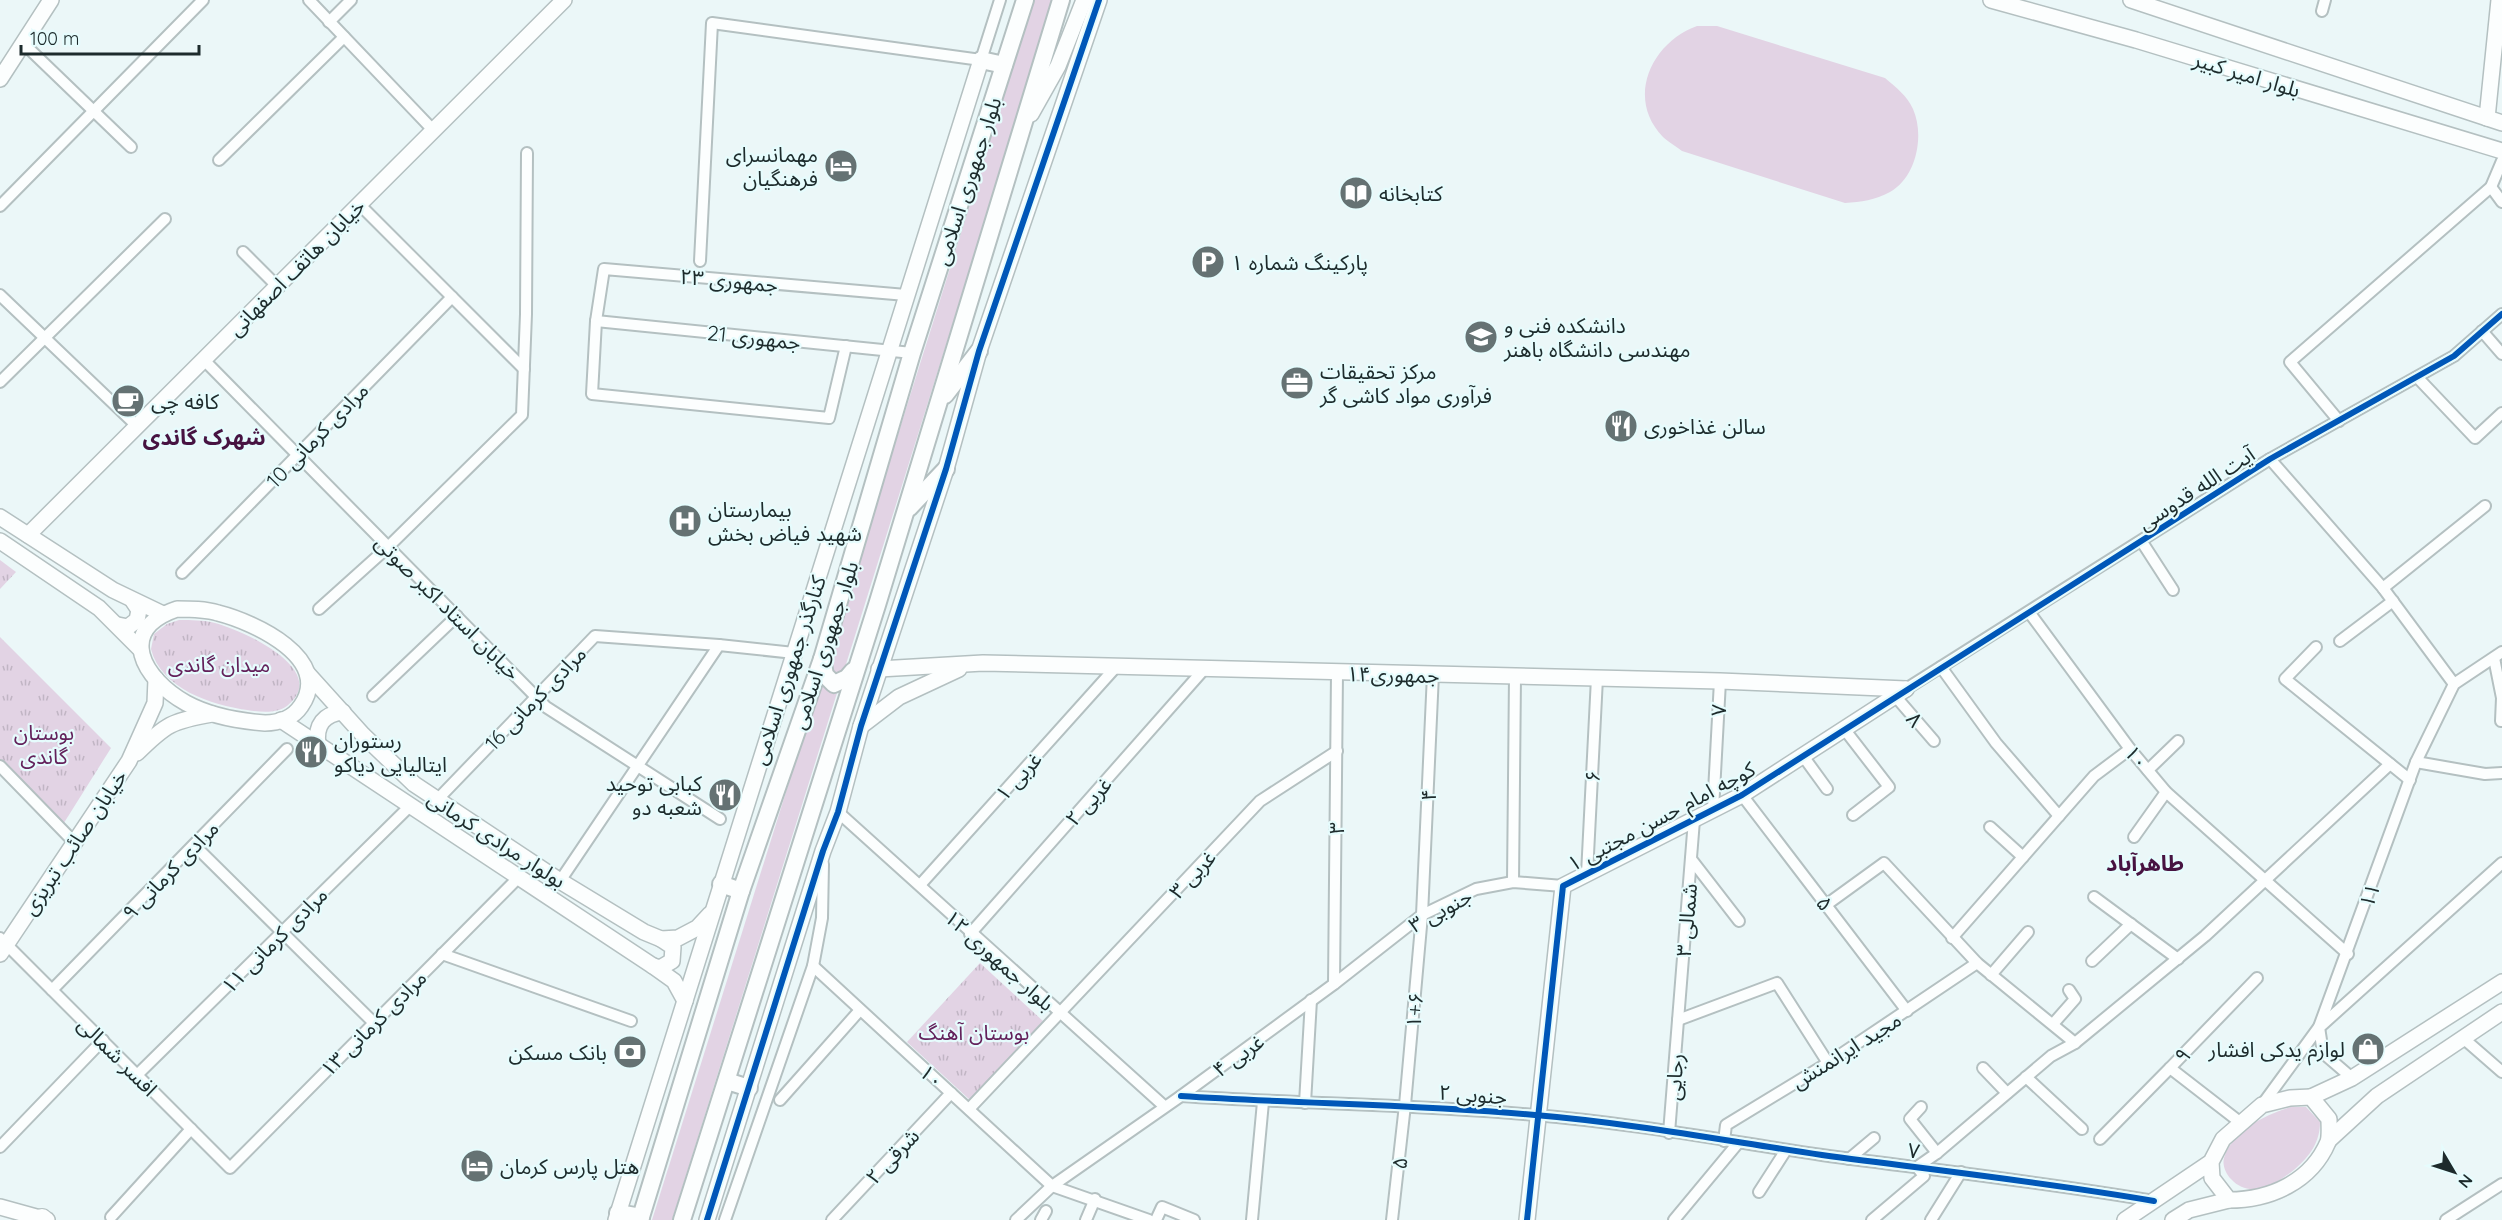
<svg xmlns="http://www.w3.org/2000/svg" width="2502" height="1220" font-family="Quicksand,'Noto Sans Arabic',sans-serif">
<defs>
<pattern id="park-tufts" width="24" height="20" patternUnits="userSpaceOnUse" patternTransform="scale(1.5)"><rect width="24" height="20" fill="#e2d3e4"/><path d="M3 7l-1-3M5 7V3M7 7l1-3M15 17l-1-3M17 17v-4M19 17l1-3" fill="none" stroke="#c1b5c4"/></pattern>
</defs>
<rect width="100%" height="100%" fill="#ebf7f8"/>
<g fill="#e2d3e4">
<polygon points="1034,0 1054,0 672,1220 652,1220"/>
<path d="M1697,26H1717L1885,78C1897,88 1907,96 1913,109C1925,136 1916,178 1890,192C1875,200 1861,202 1845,203L1682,151C1676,146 1668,142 1663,137C1625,98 1652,42 1697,26Z"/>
<path d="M2291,1107H2306L2320,1122C2320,1142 2310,1156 2295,1169C2276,1184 2250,1200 2231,1179C2226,1174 2222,1165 2224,1158C2232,1131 2266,1114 2291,1107Z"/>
</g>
<g fill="url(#park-tufts)">
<polygon points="0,560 16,572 0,589"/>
<path d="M179,620C191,620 204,620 215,623C242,630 332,670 287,706C276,714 260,712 247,710C212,705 161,689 151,649L154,634L167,624Z"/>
<polygon points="0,637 111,748 62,826 0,764"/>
<polygon points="980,963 1043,1021 970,1100 907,1042"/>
</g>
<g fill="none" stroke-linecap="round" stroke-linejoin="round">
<defs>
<g id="street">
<polyline points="309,0 433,130"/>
<polyline points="2322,11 2325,0"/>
<polyline points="329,22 351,0"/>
<polyline points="24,44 131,147"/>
<polyline points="219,160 344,37"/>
<polyline points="2491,187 2502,202"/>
<polyline points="359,204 524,369"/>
<polyline points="0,206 203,0"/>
<polyline points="243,252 277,286"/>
<polyline points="700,261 712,23 981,60 1000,0"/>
<polyline points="0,295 137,426"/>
<polyline points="596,321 912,353"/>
<polyline points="2482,331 2502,354"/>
<polyline points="846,346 829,418 592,394 596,321 604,269 906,295"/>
<polyline points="204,360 546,707 720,819"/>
<polyline points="2417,377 2475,438 2502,413"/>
<polyline points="0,382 165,219"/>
<polyline points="2339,421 2290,362 2491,187 2502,161"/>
<polyline points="2270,459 2383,588 2454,684"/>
<polyline points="2142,542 2173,590"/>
<polyline points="182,573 452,297"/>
<polyline points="2383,588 2485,506"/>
<polyline points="319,609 388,547 522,415 526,314 527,153"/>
<polyline points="2029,612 2130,749 2166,792 2348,954"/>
<polyline points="2340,641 2393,601"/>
<polyline points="2316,647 2285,679 2410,780"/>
<polyline points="2494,658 2502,698 2501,721"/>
<polyline points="1941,667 1996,743 2059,816"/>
<polyline points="1906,689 2270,459 2454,356 2502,314"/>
<polyline points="373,696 457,616"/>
<polyline points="1896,697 1934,741"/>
<polyline points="1845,730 1889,787 1853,815"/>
<polyline points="1803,756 1827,789"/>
<polyline points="2416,762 2485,774 2502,773"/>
<polyline points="0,766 74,842"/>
<polyline points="2148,770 2178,741"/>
<polyline points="1742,795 1907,1011"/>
<polyline points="437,800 595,636 719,645 794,653"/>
<polyline points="1713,810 1720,681"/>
<polyline points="838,812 1164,1106"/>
<polyline points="1990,827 2023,857"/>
<polyline points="2134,837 2166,792"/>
<polyline points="194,845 374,1023"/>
<polyline points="1691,859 1739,921"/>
<polyline points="1587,874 1597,678"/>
<polyline points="560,881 719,645"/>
<polyline points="1513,882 1515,676"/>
<polyline points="920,885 1115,668"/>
<polyline points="2094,897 2178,959"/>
<polyline points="1826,905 1884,863 1977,963 2075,1043"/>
<polyline points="970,934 1206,667"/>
<polyline points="0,938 230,1168 517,879"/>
<polyline points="1952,938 2094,776 2130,749"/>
<polyline points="442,954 631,1021"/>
<polyline points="2092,961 2131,924"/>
<polyline points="813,966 1052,1186 1149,1220"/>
<polyline points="1991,975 2028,932"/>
<polyline points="1334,984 1337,673"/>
<polyline points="52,990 287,749"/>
<polyline points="1678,1020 1777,983 1828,1063"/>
<polyline points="2053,1024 2075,999 2069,990"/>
<polyline points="2322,1025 2502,863"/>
<polyline points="2319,1027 2323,1053 2352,1078"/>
<polyline points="2463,1038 2502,1072"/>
<polyline points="1983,1068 2007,1093"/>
<polyline points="137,1075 411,805"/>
<polyline points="2026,1077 2082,1129"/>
<path d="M1181,1096C1299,1104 1417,1104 1535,1115C1631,1123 1727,1141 1822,1155C1933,1170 2044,1182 2154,1201"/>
<polyline points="780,1100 860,1010"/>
<polyline points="1305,1103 1311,1000"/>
<polyline points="2262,1105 2319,1027 2416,762 2454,684 2502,652"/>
<polyline points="1921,1107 1910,1119 1937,1153"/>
<polyline points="969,1109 1260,801 1337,751"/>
<polyline points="2241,1123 2170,1068 2257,978"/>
<polyline points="1669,1133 1694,820"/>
<polyline points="2100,1139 2170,1068"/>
<polyline points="1724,1141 1726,1125 1828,1063 1977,963"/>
<polyline points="0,1147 103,1040"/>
<polyline points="1849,1159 1874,1138"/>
<polyline points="1759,1192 1786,1150"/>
<polyline points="111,1217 191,1129"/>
<polyline points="725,1220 813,966 822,918 823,864"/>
<polyline points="832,1220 951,1093"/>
<polyline points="1016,1220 1052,1186 1181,1096 1334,984 1422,915 1476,889 1513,882 1563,886"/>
<polyline points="1041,1220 1046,1211"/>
<polyline points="1086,1220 1095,1199"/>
<polyline points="1156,1220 1162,1207 1194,1220"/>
<polyline points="1252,1220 1263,1102"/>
<polyline points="1392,1220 1405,1105 1422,915 1433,674"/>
<polyline points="1674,1220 1738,1143"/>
<polyline points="1872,1220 1924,1176 1917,1167 1937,1153 2051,1056 2075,1043 2205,936 2390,764"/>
<polyline points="1931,1220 1961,1172"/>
<polyline points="2446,1220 2502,1184"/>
</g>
<g id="secondary">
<polyline points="1991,0 2136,40 2502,151"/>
<polyline points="2131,0 2502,123"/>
<polyline points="0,79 51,0"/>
<polyline points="1031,114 1058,66 1084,0"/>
<polyline points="2487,118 2499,0"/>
<polyline points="0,517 113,590 163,614"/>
<polyline points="28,535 564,0"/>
<polyline points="0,541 99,608 141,650"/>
<path d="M177,609C191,609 205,609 218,613C254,622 334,659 301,706C293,718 279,723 265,723C238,721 210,716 186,703C143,679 115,630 177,609Z"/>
<polyline points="118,625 128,627 137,620 139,610 133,601"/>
<polyline points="879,669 983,663 1720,681 1906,689"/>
<polyline points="308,674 363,735 414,784 560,881 644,932 661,939 678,938 697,928 710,914"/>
<polyline points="281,720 653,966 674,981 685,1001"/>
<polyline points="861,726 899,697 959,669"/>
<path d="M318,744C315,725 324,714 343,712"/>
<path d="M137,753C166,724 172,721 212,714"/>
<polyline points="0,954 129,761 155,703 156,679"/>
<polyline points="653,966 660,968 672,961 673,947 661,939"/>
<polyline points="2311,1097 2352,1078 2502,982"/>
<polyline points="2329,1140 2377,1096 2502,1012"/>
<polyline points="0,1207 47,1220"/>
<polyline points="616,1220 981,60"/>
<polyline points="707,1220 823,851 838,812 861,726 946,469 979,351 1099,0"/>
<polyline points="1527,1220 1563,886 1742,795 1906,689"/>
<path d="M2125,1220L2211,1162L2223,1139L2262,1105L2290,1098L2311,1097L2329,1119C2329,1126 2330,1136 2328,1142C2311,1182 2270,1200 2229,1200L2212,1178L2211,1162"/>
<polyline points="2173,1220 2189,1210 2229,1200"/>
</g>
<g id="primary">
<polyline points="981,60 1004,65"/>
<polyline points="945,395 979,351"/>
<polyline points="909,508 946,469"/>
<polyline points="822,659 825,675 834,684 847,678 853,671"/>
<polyline points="721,884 741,891"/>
<polyline points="727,1081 749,1088"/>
<polyline points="618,1213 641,1217"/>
<polyline points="640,1220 741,891 822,659 912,353 1025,0"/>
<polyline points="682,1220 877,605 1061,0"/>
</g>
<polyline id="highway" points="42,1219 43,1220"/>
</defs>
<use href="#street" stroke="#b4c0c1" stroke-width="14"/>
<use href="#secondary" stroke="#b4c0c1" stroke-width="18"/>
<use href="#primary" stroke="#b4c0c1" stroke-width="20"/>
<use href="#highway" stroke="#b4c0c1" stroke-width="22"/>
<use href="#street" stroke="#fcfefe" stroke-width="10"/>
<use href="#secondary" stroke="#fcfefe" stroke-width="15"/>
<use href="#primary" stroke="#fcfefe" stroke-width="16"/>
<use href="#highway" stroke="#fcfefe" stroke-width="20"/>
<defs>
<g id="cycleway">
<path d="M1181,1096C1299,1104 1417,1104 1535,1115C1631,1123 1727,1141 1822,1155C1933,1170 2044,1182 2154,1201"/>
<polyline points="707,1220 823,851 838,812 861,726 946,469 979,351 1099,0"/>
<polyline points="1527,1220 1563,886 1742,795 2270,459 2454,356 2502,314"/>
</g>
</defs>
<use href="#cycleway" stroke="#e6fcfd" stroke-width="10"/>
<use href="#cycleway" stroke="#0057b8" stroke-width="6"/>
</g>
<defs>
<symbol id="hotel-disc" viewBox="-11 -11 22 22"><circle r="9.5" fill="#657273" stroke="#e6fcfd"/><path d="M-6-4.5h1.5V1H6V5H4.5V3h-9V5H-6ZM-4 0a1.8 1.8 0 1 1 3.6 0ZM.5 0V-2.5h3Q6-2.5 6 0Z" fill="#fff"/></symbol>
<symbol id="library-disc" viewBox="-11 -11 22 22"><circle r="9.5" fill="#657273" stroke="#e6fcfd"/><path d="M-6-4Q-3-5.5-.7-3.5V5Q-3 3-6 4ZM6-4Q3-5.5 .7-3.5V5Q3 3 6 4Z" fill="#fff"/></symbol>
<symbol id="parking-disc" viewBox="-11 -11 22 22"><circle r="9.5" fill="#657273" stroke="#e6fcfd"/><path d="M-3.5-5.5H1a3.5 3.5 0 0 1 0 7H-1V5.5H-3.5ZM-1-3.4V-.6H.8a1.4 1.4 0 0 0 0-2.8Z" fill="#fff"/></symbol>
<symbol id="university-disc" viewBox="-11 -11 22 22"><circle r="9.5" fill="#657273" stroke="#e6fcfd"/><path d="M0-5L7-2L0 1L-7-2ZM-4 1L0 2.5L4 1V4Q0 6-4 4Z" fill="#fff"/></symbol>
<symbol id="office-disc" viewBox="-11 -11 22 22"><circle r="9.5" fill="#657273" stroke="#e6fcfd"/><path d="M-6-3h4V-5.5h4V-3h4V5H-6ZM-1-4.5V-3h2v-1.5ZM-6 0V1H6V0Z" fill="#fff"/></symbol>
<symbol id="cafe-disc" viewBox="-11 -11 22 22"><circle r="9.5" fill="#657273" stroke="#e6fcfd"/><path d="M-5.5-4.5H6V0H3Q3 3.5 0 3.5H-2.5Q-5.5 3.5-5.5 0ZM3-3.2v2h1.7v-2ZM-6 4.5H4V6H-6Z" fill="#fff"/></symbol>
<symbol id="restaurant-disc" viewBox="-11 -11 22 22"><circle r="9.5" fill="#657273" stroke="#e6fcfd"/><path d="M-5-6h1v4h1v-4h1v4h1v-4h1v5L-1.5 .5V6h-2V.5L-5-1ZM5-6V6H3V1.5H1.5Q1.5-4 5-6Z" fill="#fff"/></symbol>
<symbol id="hospital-disc" viewBox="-11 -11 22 22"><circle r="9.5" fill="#657273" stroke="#e6fcfd"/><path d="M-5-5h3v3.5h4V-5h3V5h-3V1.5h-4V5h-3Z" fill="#fff"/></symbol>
<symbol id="shop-disc" viewBox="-11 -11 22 22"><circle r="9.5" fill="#657273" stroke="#e6fcfd"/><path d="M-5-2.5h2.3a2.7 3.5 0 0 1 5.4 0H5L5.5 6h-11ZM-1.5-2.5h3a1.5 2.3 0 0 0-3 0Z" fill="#fff"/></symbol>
<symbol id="bank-disc" viewBox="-11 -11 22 22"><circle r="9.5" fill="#657273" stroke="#e6fcfd"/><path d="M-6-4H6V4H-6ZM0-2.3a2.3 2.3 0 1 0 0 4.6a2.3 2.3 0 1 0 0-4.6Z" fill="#fff"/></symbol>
</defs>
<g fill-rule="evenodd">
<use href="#hotel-disc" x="822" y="147" width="38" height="38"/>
<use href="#library-disc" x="1337" y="174" width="38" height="38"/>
<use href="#parking-disc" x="1189" y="243" width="38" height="38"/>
<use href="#university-disc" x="1462" y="318" width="38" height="38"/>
<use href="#office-disc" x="1278" y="364" width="38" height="38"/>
<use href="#cafe-disc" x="109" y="382" width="38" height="38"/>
<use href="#restaurant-disc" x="1602" y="407" width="38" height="38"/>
<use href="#hospital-disc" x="666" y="502" width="38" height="38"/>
<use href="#restaurant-disc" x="292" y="733" width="38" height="38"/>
<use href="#restaurant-disc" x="706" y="776" width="38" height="38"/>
<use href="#shop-disc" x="2349" y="1030" width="38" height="38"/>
<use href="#bank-disc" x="611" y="1033" width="38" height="38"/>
<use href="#hotel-disc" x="458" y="1147" width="38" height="38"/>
</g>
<g text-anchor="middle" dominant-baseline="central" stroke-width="4.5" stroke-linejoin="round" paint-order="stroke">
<g font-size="21" fill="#1d2b2c" stroke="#e6fcfd">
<text transform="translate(2247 74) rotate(17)">بلوار امیر کبیر</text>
<text transform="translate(967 181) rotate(-72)">بلوار جمهوری اسلامی</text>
<text transform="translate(296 267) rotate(-45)">خیابان هاتف اصفهانی</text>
<text transform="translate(729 280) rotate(5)">۲۳ جمهوری</text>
<text transform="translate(754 337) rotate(6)">جمهوری 21</text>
<text transform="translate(317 435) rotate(-46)">مرادی کرمانی 10</text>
<text transform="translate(2196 488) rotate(-33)">آیت الله قدوسی</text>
<text transform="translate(448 607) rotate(45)">خیابان استاد اکبر صوتی</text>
<text transform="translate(824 645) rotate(-72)">بلوار جمهوری اسلامی</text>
<text transform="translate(788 670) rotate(-72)">کنارگذر جمهوری اسلامی</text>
<text transform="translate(1393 674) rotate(1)">جمهوری۱۴</text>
<text transform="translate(535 698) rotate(-46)">مرادی کرمانی 16</text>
<text transform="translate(1718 710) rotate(-87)">۷</text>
<text transform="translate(1915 719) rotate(49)">۸</text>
<text transform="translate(2137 757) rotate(51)">۱۰</text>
<text transform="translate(1018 776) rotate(-48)">۱ غربی</text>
<text transform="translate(1592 776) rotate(-87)">۶</text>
<text transform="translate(1428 795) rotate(-87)">۴</text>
<text transform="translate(1088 801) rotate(-48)">۲ غربی</text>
<text transform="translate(1661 816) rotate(-28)">کوچه امام حسن مجتبی ۱</text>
<text transform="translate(1336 828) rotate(-89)">۳</text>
<text transform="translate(497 839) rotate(33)">بولوار مرادی کرمانی</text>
<text transform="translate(74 842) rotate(-56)">خیابان صائب تبریزی</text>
<text transform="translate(170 870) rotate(-46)">مرادی کرمانی ۹</text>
<text transform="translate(1192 874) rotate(-47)">۳ غربی</text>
<text transform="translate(2369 895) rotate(-70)">۱۱</text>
<text transform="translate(1825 903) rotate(53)">۵</text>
<text transform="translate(1440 910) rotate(-29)">۳ جنوبی</text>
<text transform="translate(1686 920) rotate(-85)">۳ شمالی</text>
<text transform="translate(274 940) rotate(-45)">مرادی کرمانی ۱۱</text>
<text transform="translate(1000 960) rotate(42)">بلوار جمهوری ۱۲</text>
<text transform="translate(1414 1010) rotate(-85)">۱+۶</text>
<text transform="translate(373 1023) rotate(-45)">مرادی کرمانی ۱۳</text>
<text transform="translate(1846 1050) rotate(-32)">مجید ایرانمنش</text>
<text transform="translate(1238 1055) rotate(-36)">۴ غربی</text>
<text transform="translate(2182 1055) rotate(-46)">۹</text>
<text transform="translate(118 1056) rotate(45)">افسر شمالی</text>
<text transform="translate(932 1076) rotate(42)">۱۰</text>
<text transform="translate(1674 1077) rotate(-86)">رجایی</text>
<text transform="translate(1473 1094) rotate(4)">۲ جنوبی</text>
<text transform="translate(1914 1150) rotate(7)">۷</text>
<text transform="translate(892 1156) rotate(-47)">۲ شرقی</text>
<text transform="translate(1399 1163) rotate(-83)">۵</text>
</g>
<g font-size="21" fill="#1d2b2c" stroke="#e6fcfd" text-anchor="start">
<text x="818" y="154" text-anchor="end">مهمانسرای<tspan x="818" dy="24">فرهنگیان</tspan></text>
<text x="1379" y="193">کتابخانه</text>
<text x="1231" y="262">پارکینگ شماره ۱</text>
<text x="1504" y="325">دانشکده فنی و<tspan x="1504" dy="24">مهندسی دانشگاه باهنر</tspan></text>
<text x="1320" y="371">مرکز تحقیقات<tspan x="1320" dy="24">فرآوری مواد کاشی گر</tspan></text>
<text x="151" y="401">کافه چی</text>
<text x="1644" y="426">سالن غذاخوری</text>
<text x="708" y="509">بیمارستان<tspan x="708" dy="24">شهید فیاض بخش</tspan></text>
<text x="334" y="740">رستوران<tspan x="334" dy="24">ایتالیایی دیاکو</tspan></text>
<text x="702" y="783" text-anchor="end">کبابی توحید<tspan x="702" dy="24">شعبه دو</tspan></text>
<text x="2345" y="1049" text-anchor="end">لوازم یدکی افشار</text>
<text x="607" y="1052" text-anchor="end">بانک مسکن</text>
<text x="500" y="1166">هتل پارس کرمان</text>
</g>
<g font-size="21" fill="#63215b" stroke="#e6fcfd">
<text x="219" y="664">میدان گاندی</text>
<text x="44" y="732">بوستان<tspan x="44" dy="24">گاندی</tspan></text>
<text x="974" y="1032">بوستان آهنگ</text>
</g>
<g font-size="22" font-weight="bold" fill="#471341" stroke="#e6fcfd">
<text x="204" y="437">شهرک گاندی</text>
<text x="2145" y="863">طاهرآباد</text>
</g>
</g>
<g transform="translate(2454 1172) rotate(129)" stroke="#e6fcfd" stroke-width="4.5" paint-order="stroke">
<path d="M0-4.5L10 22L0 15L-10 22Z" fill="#1d2b2c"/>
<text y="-9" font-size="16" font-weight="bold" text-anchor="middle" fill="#1d2b2c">N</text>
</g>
<path d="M21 45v9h178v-9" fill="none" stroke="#1d2b2c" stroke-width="3"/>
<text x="30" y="45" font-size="18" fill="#1d2b2c" stroke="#e6fcfd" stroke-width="4.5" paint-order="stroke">100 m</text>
</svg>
